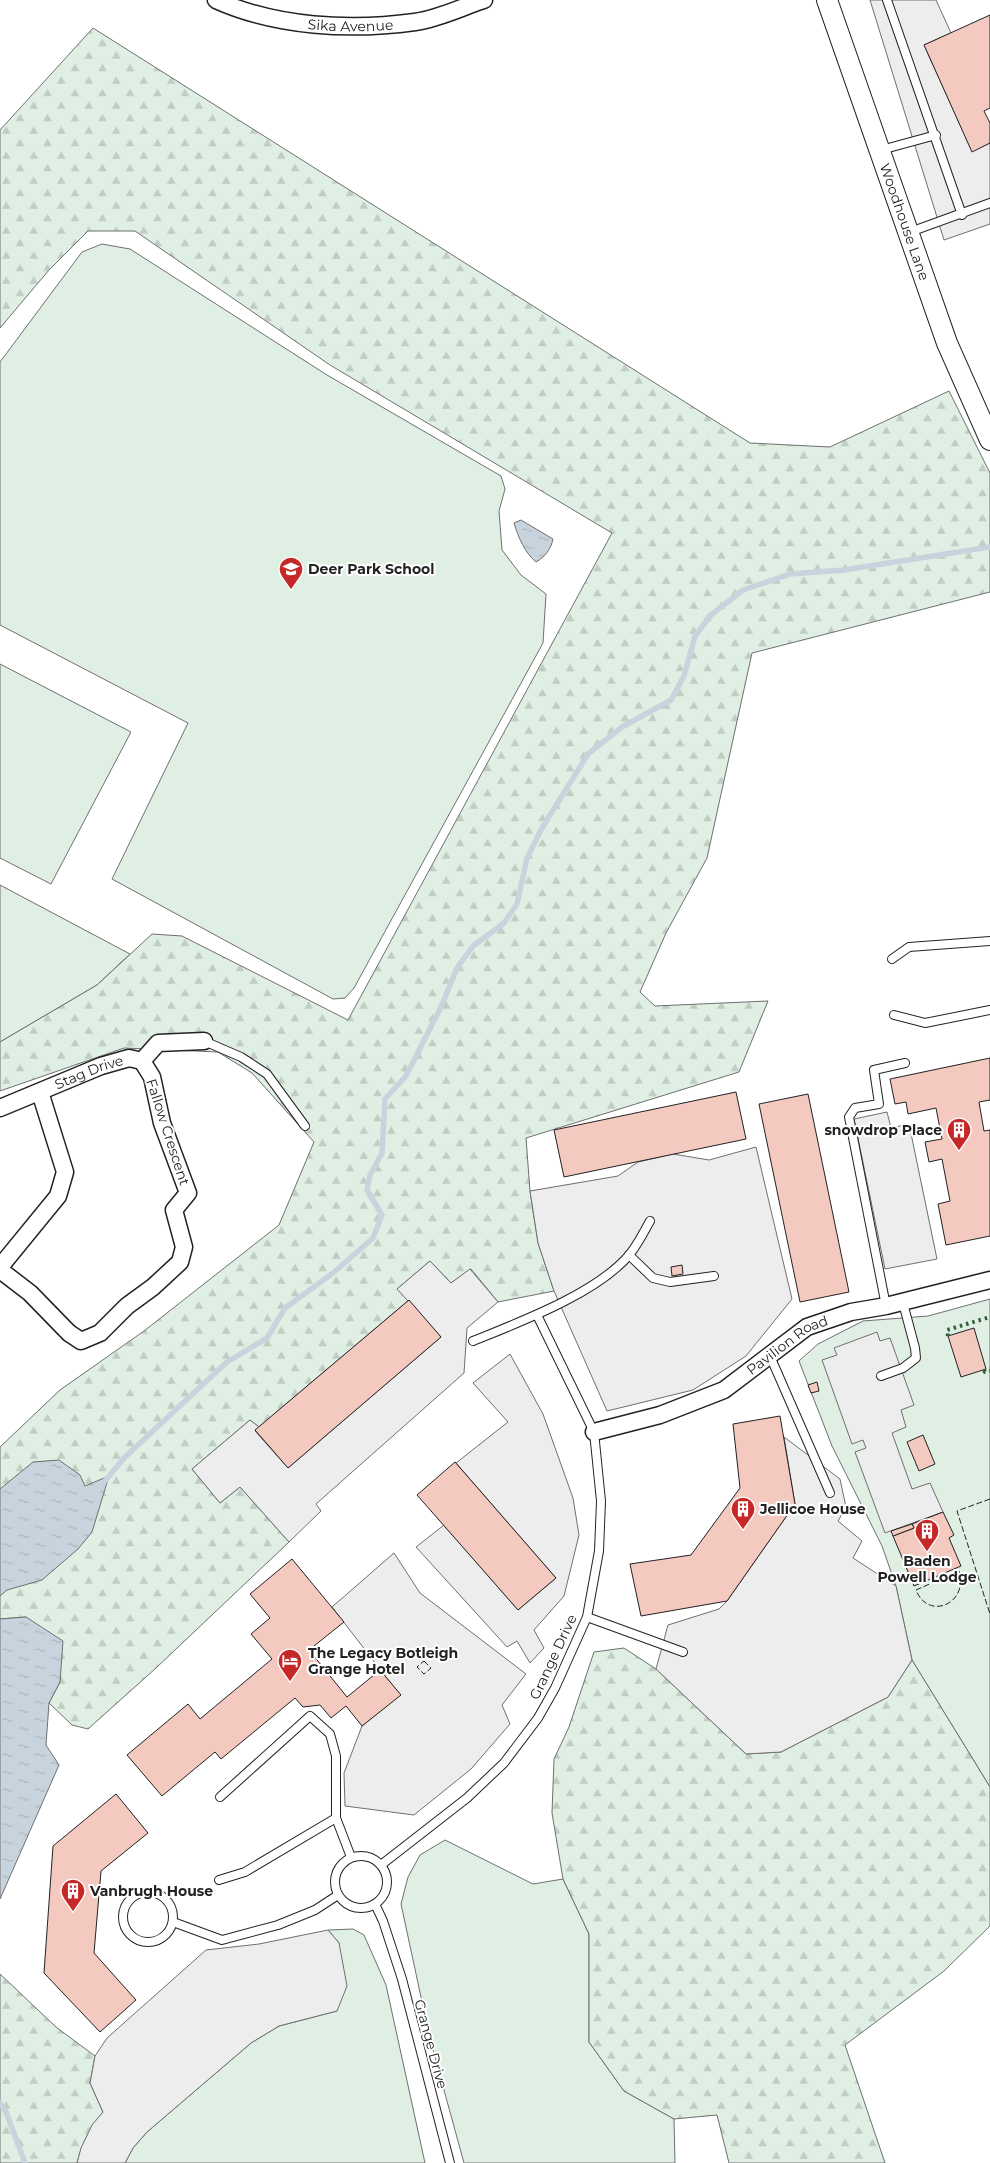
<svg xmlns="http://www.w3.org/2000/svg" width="990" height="2163" font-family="Montserrat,sans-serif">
<defs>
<pattern id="forest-firs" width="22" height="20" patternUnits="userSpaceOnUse" patternTransform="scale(1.25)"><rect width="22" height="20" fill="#e0efe3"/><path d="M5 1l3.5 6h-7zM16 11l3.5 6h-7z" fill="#c0cdc2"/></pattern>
<pattern id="water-ripples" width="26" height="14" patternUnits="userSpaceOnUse" patternTransform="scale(1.25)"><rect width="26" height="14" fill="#c7d3dd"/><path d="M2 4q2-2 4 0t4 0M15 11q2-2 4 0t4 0" fill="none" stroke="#abb5bd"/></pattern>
</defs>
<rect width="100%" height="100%" fill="#fff"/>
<g fill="#e0efe3" stroke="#6f6f6f">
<polygon points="102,244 130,249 327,375 501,476 505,489 499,511 502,550 521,575 546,594 543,643 354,988 345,998 333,999 112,879 188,723 0,625 0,362 82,252"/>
<polygon points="0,664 131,732 51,884 0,858"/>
<polygon points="0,885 130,954 97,985 0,1042"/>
<polygon points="990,1299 990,1787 912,1660 896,1586 882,1546 832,1446 799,1361 818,1344 863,1321 928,1316"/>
<polygon points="445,1840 533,1884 563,1879 589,1934 589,2042 624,2091 674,2119 675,2163 464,2163 430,2039 401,1904 408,1877 420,1855"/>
<polygon points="353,1929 364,1935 386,1985 425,2163 125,2163 133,2148 147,2132 251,2043 279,2026 337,2011 339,1943 328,1930"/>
</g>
<g fill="url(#forest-firs)" stroke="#6f6f6f">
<polygon points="93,28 750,443 830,447 949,391 990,473 990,592 752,653 707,858 666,933 640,992 655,1006 768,1001 739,1072 526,1138 530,1191 538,1243 554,1291 498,1302 471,1269 451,1283 430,1261 397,1289 409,1300 259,1427 250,1420 192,1469 220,1503 240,1487 289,1542 156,1668 88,1729 72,1725 49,1703 60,1682 26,1617 0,1619 0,1447 60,1390 144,1331 279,1225 314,1142 252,1073 218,1052 124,1048 0,1091 0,1042 97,985 152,934 182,936 348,1020 612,533 330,365 135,231 88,231 49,270 0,328 0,130"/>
<polygon points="624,1648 656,1669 746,1754 781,1752 888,1697 912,1660 990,1787 990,1926 944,1971 845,2045 885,2163 729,2163 717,2115 674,2119 624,2091 589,2042 589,1934 563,1879 552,1813 554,1759 569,1727 594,1652"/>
<path d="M0,1974L56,2027L95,2056L90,2083L103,2112C90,2128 82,2143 77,2163H0Z"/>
</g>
<g fill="#ededed" stroke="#6f6f6f">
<polygon points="870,0 936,0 951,33 924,45 972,151 990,143 990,224 944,240"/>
<polygon points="887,1112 891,1128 909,1124 937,1259 885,1269 854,1119"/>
<polygon points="756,1147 792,1299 746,1356 693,1390 607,1411 554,1291 538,1243 530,1191 618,1176 638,1162 673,1154 709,1160"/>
<polygon points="430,1261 451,1283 470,1269 498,1302 467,1328 464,1373 316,1504 321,1511 289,1542 240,1487 220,1503 192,1469 250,1420 259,1427 255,1431 288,1468 441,1337 397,1289"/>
<polygon points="877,1332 880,1341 890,1338 914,1405 901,1410 906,1427 892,1433 912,1489 930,1483 943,1512 885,1533 855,1452 866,1448 863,1440 852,1444 822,1360 837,1355 834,1348"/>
<polygon points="510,1354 543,1414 573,1498 579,1535 564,1596 534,1630 544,1648 530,1663 517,1641 507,1647 416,1547 444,1525 518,1610 556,1578 456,1463 508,1422 473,1383"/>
<polygon points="784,1437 840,1479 846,1507 838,1521 862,1541 853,1558 896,1586 912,1660 888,1697 781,1752 746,1754 656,1669 668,1625 719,1609 727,1601 795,1504"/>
<polygon points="394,1553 420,1593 526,1674 502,1705 510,1724 471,1769 414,1815 345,1806 344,1773 362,1726 400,1695 332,1607"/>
<polygon points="328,1930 339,1943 347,1986 337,2011 279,2026 251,2043 147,2132 133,2148 125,2163 77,2163 81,2148 92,2125 103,2112 90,2083 95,2056 107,2038 206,1950 259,1944"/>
</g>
<g fill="url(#water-ripples)" stroke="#6f6f6f">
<path d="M521,520L553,539C551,549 545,557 536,562C525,553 518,537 514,523Z"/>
<polygon points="59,1460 80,1475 85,1486 109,1476 92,1532 78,1549 42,1580 7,1590 0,1596 0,1489 33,1462"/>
<polygon points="26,1617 63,1641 60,1682 49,1703 46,1745 59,1765 0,1899 0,1619"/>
</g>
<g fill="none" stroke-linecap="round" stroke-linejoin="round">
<g stroke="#c7d3dd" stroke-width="5.5">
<polyline points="105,1481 124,1458 227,1362 267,1338 285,1308 333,1273 373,1238 382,1215 367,1190 370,1175 382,1153 385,1099 406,1076 441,1007 457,968 473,946 504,923 517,904 527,858 542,828 588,754 622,727 671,700 684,676 695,636 711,615 743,590 790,574 844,570 990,547"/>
<polyline points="0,2103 6,2112 25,2163"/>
</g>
</g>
<g fill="#f3c9c0" stroke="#222">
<polygon points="990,15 990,108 984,111 990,123 990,143 972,152 924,45"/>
<polygon points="990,1058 990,1100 979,1102 984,1131 990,1130 990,1236 946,1245 938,1204 950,1201 942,1159 929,1162 925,1142 942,1139 936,1108 908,1114 906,1102 895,1104 890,1079"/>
<polygon points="736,1092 746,1139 564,1177 554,1130"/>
<polygon points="808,1094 849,1292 800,1302 759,1104"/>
<polygon points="682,1265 683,1274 672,1276 671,1267"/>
<polygon points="409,1300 441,1337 288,1468 255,1430"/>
<polygon points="974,1328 986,1369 961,1377 948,1336"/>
<polygon points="817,1382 819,1391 811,1393 808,1385"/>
<polygon points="780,1416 795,1504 727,1601 641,1616 630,1564 691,1555 740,1488 733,1424"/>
<polygon points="923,1435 935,1464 919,1471 907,1442"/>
<polygon points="455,1462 556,1578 518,1610 417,1495"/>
<polygon points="943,1512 954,1535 949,1538 961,1566 914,1586 893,1536 914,1528 912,1524"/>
<polygon points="912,1524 914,1528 893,1536 891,1531"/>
<polygon points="292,1559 344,1622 309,1650 347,1697 380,1670 401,1695 362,1726 346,1706 331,1718 320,1705 303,1707 295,1698 221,1759 215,1752 162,1796 127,1755 188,1704 200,1719 272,1659 251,1634 270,1618 250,1594"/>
<polygon points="116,1794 148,1833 101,1871 94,1953 136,2000 100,2032 44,1973 53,1846"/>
</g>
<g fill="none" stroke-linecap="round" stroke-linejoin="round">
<defs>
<g id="service">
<polyline points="887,0 962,215"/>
<polyline points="881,150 936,135"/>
<polyline points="910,232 990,203"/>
<polyline points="892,959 909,947 990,941"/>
<polyline points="894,1015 925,1023 990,1010"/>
<polyline points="204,1041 241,1057 267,1074 305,1126"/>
<polyline points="629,1255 653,1278 670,1282 714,1276"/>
<polyline points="886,1306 849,1117 855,1108 879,1104 874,1070 905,1063"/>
<path d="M473,1341C520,1322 598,1293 630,1254C638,1244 644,1232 650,1221"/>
<polyline points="770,1356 830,1493"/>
<polyline points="881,1376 903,1368 916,1358 915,1348 903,1303"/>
<polyline points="587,1617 683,1652"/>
<polyline points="220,1797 310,1716 330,1734 336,1756 336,1818 351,1857"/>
<circle cx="361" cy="1882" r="26"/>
<polyline points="381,1865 467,1798 504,1763 538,1718 555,1688 587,1617 599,1551 601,1501 594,1432 537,1315"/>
<polyline points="219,1880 245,1872 336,1818"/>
<circle cx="148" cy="1917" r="25"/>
<polyline points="375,1904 383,1921 402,1979 450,2163"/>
<polyline points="173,1922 222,1940 278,1925 315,1910 338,1895"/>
</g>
<g id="minor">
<path id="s1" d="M216,0C276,27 350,31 415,22C438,19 462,7 484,0"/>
<path id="s2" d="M0,1108L101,1066L129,1058L142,1061L158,1043L204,1041"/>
<polyline points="0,1267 58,1196 65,1172 40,1092"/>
<polyline points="0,1270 30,1293 69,1333 81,1341 100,1333 127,1306 153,1287 180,1262 184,1247 174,1210 188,1193 162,1123 152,1077 142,1061"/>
<path id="s3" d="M594,1432L660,1415L724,1390L807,1327L851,1312L886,1306L990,1280"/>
</g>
<g id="tertiary">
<path id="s4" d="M827,0L947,343L990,440"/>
</g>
</defs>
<use href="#service" stroke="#222" stroke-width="10"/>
<use href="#minor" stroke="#222" stroke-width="19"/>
<use href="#tertiary" stroke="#222" stroke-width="22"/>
<use href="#service" stroke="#fff" stroke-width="8"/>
<use href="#minor" stroke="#fff" stroke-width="16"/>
<use href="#tertiary" stroke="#fff" stroke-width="20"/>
<g stroke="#2f5e38" stroke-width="4" stroke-dasharray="2.5 4" stroke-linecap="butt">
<polyline points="948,1336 947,1330 990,1317"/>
<polyline points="984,1370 985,1372 990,1371"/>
</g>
<g stroke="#222" stroke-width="1" stroke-dasharray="6 2.5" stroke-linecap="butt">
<polyline points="990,1499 957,1511 990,1614"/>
<path d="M959,1571C969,1604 928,1621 916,1590Z"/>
<polygon points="424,1661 431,1668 424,1674 417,1667"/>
</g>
</g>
<defs>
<symbol id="school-pin" viewBox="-11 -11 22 30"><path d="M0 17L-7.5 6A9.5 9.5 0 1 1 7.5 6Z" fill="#c62828" stroke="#fff"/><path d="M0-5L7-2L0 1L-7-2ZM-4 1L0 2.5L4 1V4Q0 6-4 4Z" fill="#fff"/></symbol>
<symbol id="building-pin" viewBox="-11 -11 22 30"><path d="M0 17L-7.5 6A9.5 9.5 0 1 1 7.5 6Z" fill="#c62828" stroke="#fff"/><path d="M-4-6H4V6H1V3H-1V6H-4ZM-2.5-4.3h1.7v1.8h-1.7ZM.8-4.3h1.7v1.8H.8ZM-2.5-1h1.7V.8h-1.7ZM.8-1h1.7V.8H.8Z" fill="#fff"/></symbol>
<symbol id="hotel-pin" viewBox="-11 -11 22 30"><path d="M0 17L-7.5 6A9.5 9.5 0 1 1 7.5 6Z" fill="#c62828" stroke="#fff"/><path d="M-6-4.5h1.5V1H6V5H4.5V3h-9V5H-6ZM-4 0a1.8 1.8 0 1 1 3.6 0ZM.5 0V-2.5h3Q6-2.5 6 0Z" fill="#fff"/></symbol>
</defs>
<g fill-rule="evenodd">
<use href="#school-pin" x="277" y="555" width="28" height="38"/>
<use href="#building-pin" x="945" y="1116" width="28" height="38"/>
<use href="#building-pin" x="729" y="1495" width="28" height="38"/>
<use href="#building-pin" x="913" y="1517" width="28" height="38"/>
<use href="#hotel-pin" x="276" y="1647" width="28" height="38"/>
<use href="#building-pin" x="59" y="1877" width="28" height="38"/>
</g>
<g text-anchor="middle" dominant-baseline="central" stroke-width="4" stroke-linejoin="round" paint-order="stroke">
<g font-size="14" fill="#222" stroke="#fff">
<text stroke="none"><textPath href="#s1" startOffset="138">Sika Avenue</textPath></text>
<text stroke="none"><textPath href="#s4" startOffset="235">Woodhouse Lane</textPath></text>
<text stroke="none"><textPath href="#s2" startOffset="96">Stag Drive</textPath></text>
<text transform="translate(168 1132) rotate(72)">Fallow Crescent</text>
<text stroke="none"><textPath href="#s3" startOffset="215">Pavilion Road</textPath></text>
<text transform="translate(553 1657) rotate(-65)">Grange Drive</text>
<text transform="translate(431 2044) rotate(75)">Grange Drive</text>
</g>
<g font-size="14" font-weight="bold" fill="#222" stroke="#fff" text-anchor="start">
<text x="308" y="569">Deer Park School</text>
<text x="942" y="1130" text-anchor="end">snowdrop Place</text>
<text x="760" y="1509">Jellicoe House</text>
<text x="927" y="1561" text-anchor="middle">Baden<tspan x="927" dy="16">Powell Lodge</tspan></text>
<text x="308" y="1653">The Legacy Botleigh<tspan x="308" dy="16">Grange Hotel</tspan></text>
<text x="90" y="1891">Vanbrugh House</text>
</g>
</g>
</svg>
